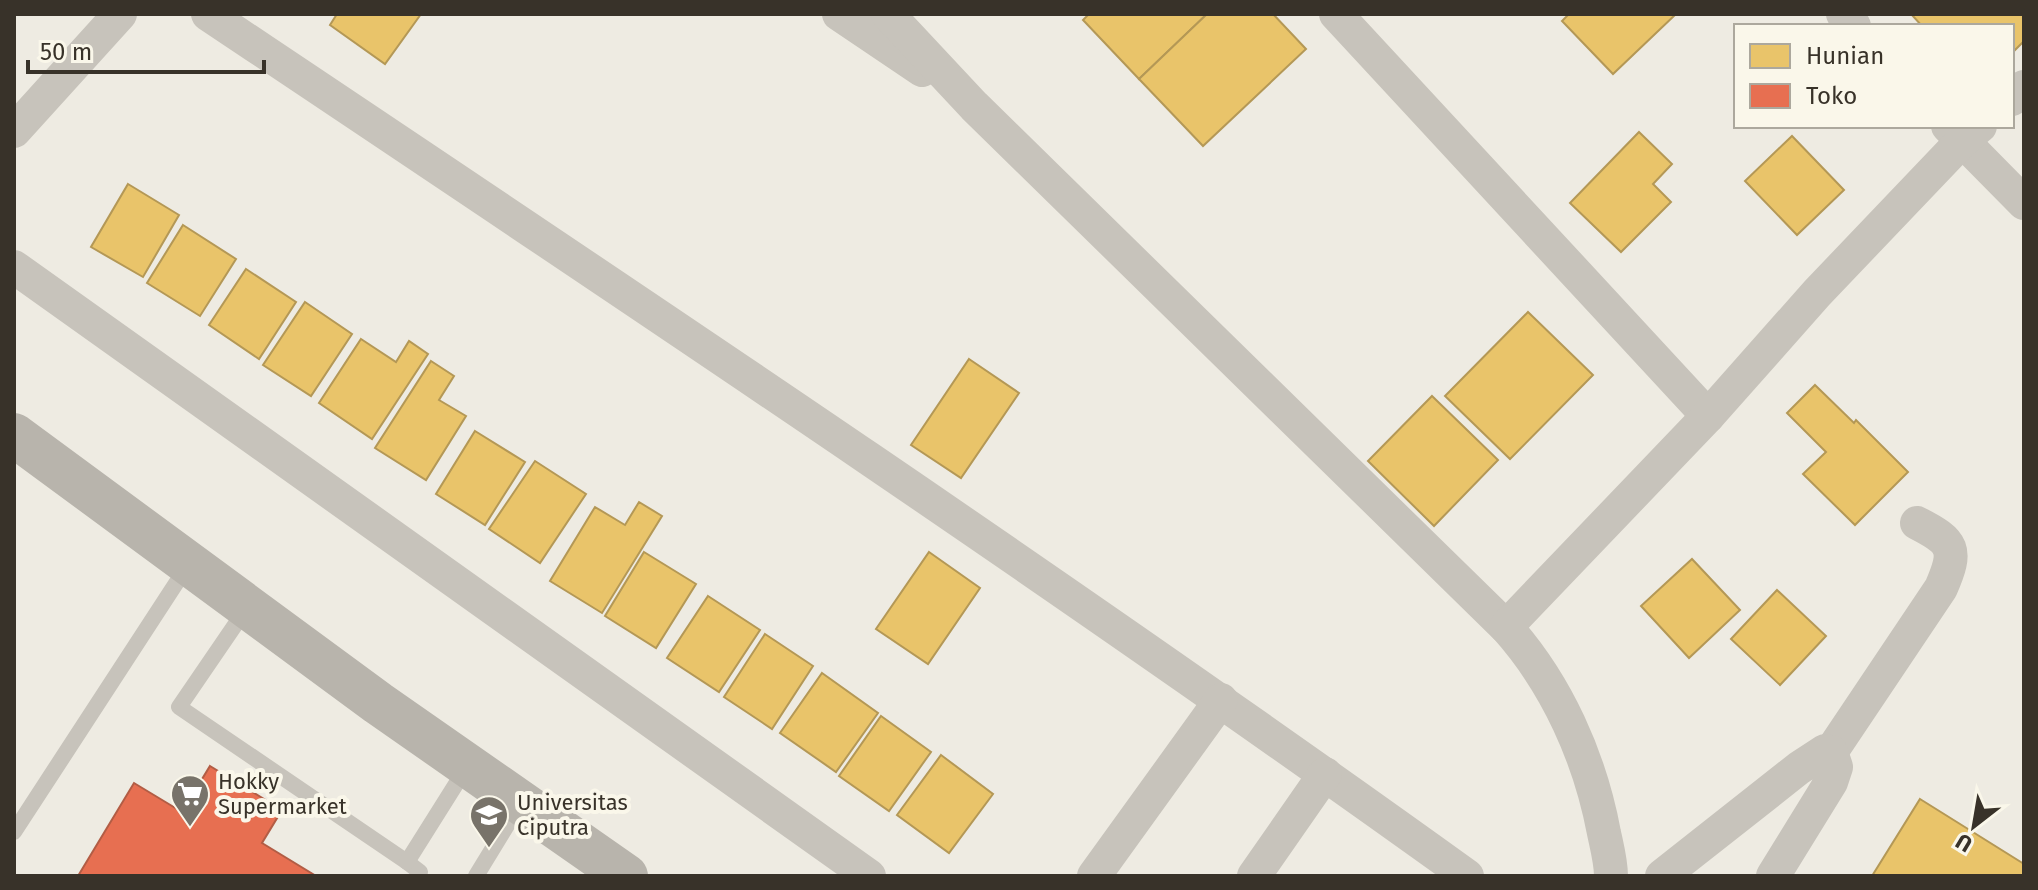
<svg xmlns="http://www.w3.org/2000/svg" width="2038" height="890" font-family="'Fira Sans',sans-serif">
<rect width="100%" height="100%" fill="#eeebe2"/>
<g fill="#e9c46a" stroke="#b49856" stroke-width="2">
<polygon points="337,14 421,14 385,64 330,25"/>
<polygon points="1089,14 1207,14 1139,79 1083,20"/>
<polygon points="1207,14 1273,14 1306,49 1203,146 1139,79"/>
<polygon points="1569,14 1676,14 1613,74 1562,21"/>
<polygon points="1911,14 2024,14 2024,41 2012,53 2012,26 1922,26"/>
<polygon points="1639,132 1672,164 1653,184 1671,202 1621,252 1570,203"/>
<polygon points="1792,136 1844,190 1797,235 1745,181"/>
<polygon points="128,184 179,215 143,277 91,247"/>
<polygon points="183,225 236,259 200,316 147,283"/>
<polygon points="246,269 296,302 259,359 209,325"/>
<polygon points="305,302 352,334 311,396 263,365"/>
<polygon points="1528,312 1593,375 1510,459 1445,396"/>
<polygon points="361,339 396,362 409,341 428,354 372,439 319,403"/>
<polygon points="969,359 1019,393 961,478 911,445"/>
<polygon points="431,361 454,376 439,400 466,416 426,480 375,448"/>
<polygon points="1815,385 1854,423 1856,420 1908,472 1855,525 1803,474 1826,452 1787,413"/>
<polygon points="1432,396 1498,460 1434,526 1368,461"/>
<polygon points="475,431 525,462 485,525 436,494"/>
<polygon points="535,461 586,494 540,563 489,529"/>
<polygon points="639,502 662,516 602,613 550,581 595,507 625,525"/>
<polygon points="644,552 696,584 656,648 605,616"/>
<polygon points="929,552 980,588 928,664 876,629"/>
<polygon points="1692,559 1740,610 1689,658 1641,606"/>
<polygon points="1777,590 1826,636 1780,685 1731,639"/>
<polygon points="708,596 760,630 719,692 667,658"/>
<polygon points="765,634 813,666 772,729 724,697"/>
<polygon points="822,673 878,713 836,772 780,733"/>
<polygon points="881,716 931,752 889,811 839,776"/>
<polygon points="941,755 993,794 949,853 897,815"/>
<polygon points="1920,799 2024,864 2024,876 1872,876"/>
</g>
<polygon fill="#e76f51" stroke="#b25d45" stroke-width="2" points="210,766 282,810 262,843 316,876 78,876 134,783 182,812"/>
<g fill="none" stroke-linecap="round" stroke-linejoin="round">
<g stroke="#c7c3bb" stroke-width="16">
<polyline points="246,609 179,707 407,862 420,872 417,876"/>
<polyline points="14,832 188,565"/>
<polyline points="407,862 468,765"/>
<polyline points="476,876 520,804"/>
</g>
<g stroke="#c7c3bb" stroke-width="34">
<path d="M208,14C631,297 1054,579 1467,876"/>
<polyline points="839,14 922,70"/>
<polyline points="888,14 974,106 1506,627"/>
<polyline points="1336,14 1708,416"/>
<polyline points="1843,14 1854,26"/>
<polyline points="2012,99 2024,87"/>
<polyline points="1948,126 2024,203"/>
<polyline points="14,131 120,14"/>
<polyline points="14,267 869,876"/>
<path d="M1831,752L1941,588C1958,549 1954,542 1917,523"/>
<polyline points="1094,876 1221,700"/>
<polyline points="1254,876 1325,774"/>
<path d="M1611,876C1611,862 1607,847 1604,833C1590,758 1557,684 1506,627L1708,416L1817,293L1962,141L1980,126"/>
<polyline points="1662,876 1799,768 1825,751 1831,752 1836,767 1831,782 1773,876"/>
</g>
<polyline stroke="#b8b4ac" stroke-width="44" points="14,435 378,703 626,876"/>
</g>
<defs>
<symbol id="supermarket-pin" viewBox="-11 -11 22 30"><path d="M0 17L-7.5 6A9.5 9.5 0 1 1 7.5 6Z" fill="#78736a" stroke="#faf7ea"/><path d="M-6-5.5h2.5l.6 2H6L4.5 2H-2.5L-4.4-4H-6ZM-1.5 3.2a1.3 1.3 0 1 0 .1 0ZM3 3.2a1.3 1.3 0 1 0 .1 0Z" fill="#fff"/></symbol>
<symbol id="university-pin" viewBox="-11 -11 22 30"><path d="M0 17L-7.5 6A9.5 9.5 0 1 1 7.5 6Z" fill="#78736a" stroke="#faf7ea"/><path d="M0-5L7-2L0 1L-7-2ZM-4 1L0 2.5L4 1V4Q0 6-4 4Z" fill="#fff"/></symbol>
</defs>
<g fill-rule="evenodd">
<use href="#supermarket-pin" x="168" y="772" width="44" height="60"/>
<use href="#university-pin" x="467" y="793" width="44" height="60"/>
</g>
<g text-anchor="middle" dominant-baseline="central" stroke-width="8" stroke-linejoin="round" paint-order="stroke">
<g font-size="22" fill="#383229" stroke="#faf7ea" text-anchor="start">
<text x="218" y="781">Hokky<tspan x="218" dy="25">Supermarket</tspan></text>
<text x="517" y="802">Universitas<tspan x="517" dy="25">Ciputra</tspan></text>
</g>
</g>
<rect width="2038" height="890" fill="none" stroke="#383229" stroke-width="32"/>
<rect x="1734" y="24" width="280" height="104" fill="#faf7ea" stroke="#aca89d" stroke-width="2"/>
<rect x="1750" y="44" width="40" height="24" fill="#e9c46a" stroke="#aca89d" stroke-width="2"/>
<text x="1806" y="64" font-size="24" fill="#383229">Hunian</text>
<rect x="1750" y="84" width="40" height="24" fill="#e76f51" stroke="#aca89d" stroke-width="2"/>
<text x="1806" y="104" font-size="24" fill="#383229">Toko</text>
<g transform="translate(1974 826) rotate(211)" stroke="#faf7ea" stroke-width="6" paint-order="stroke">
<path d="M0-6L14 30L0 20L-14 30Z" fill="#383229"/>
<text y="-12" font-size="22" font-weight="bold" text-anchor="middle" fill="#383229">U</text>
</g>
<path d="M28 60v12h236v-12" fill="none" stroke="#383229" stroke-width="4"/>
<text x="40" y="60" font-size="24" fill="#383229" stroke="#faf7ea" stroke-width="6" paint-order="stroke">50 m</text>
</svg>
